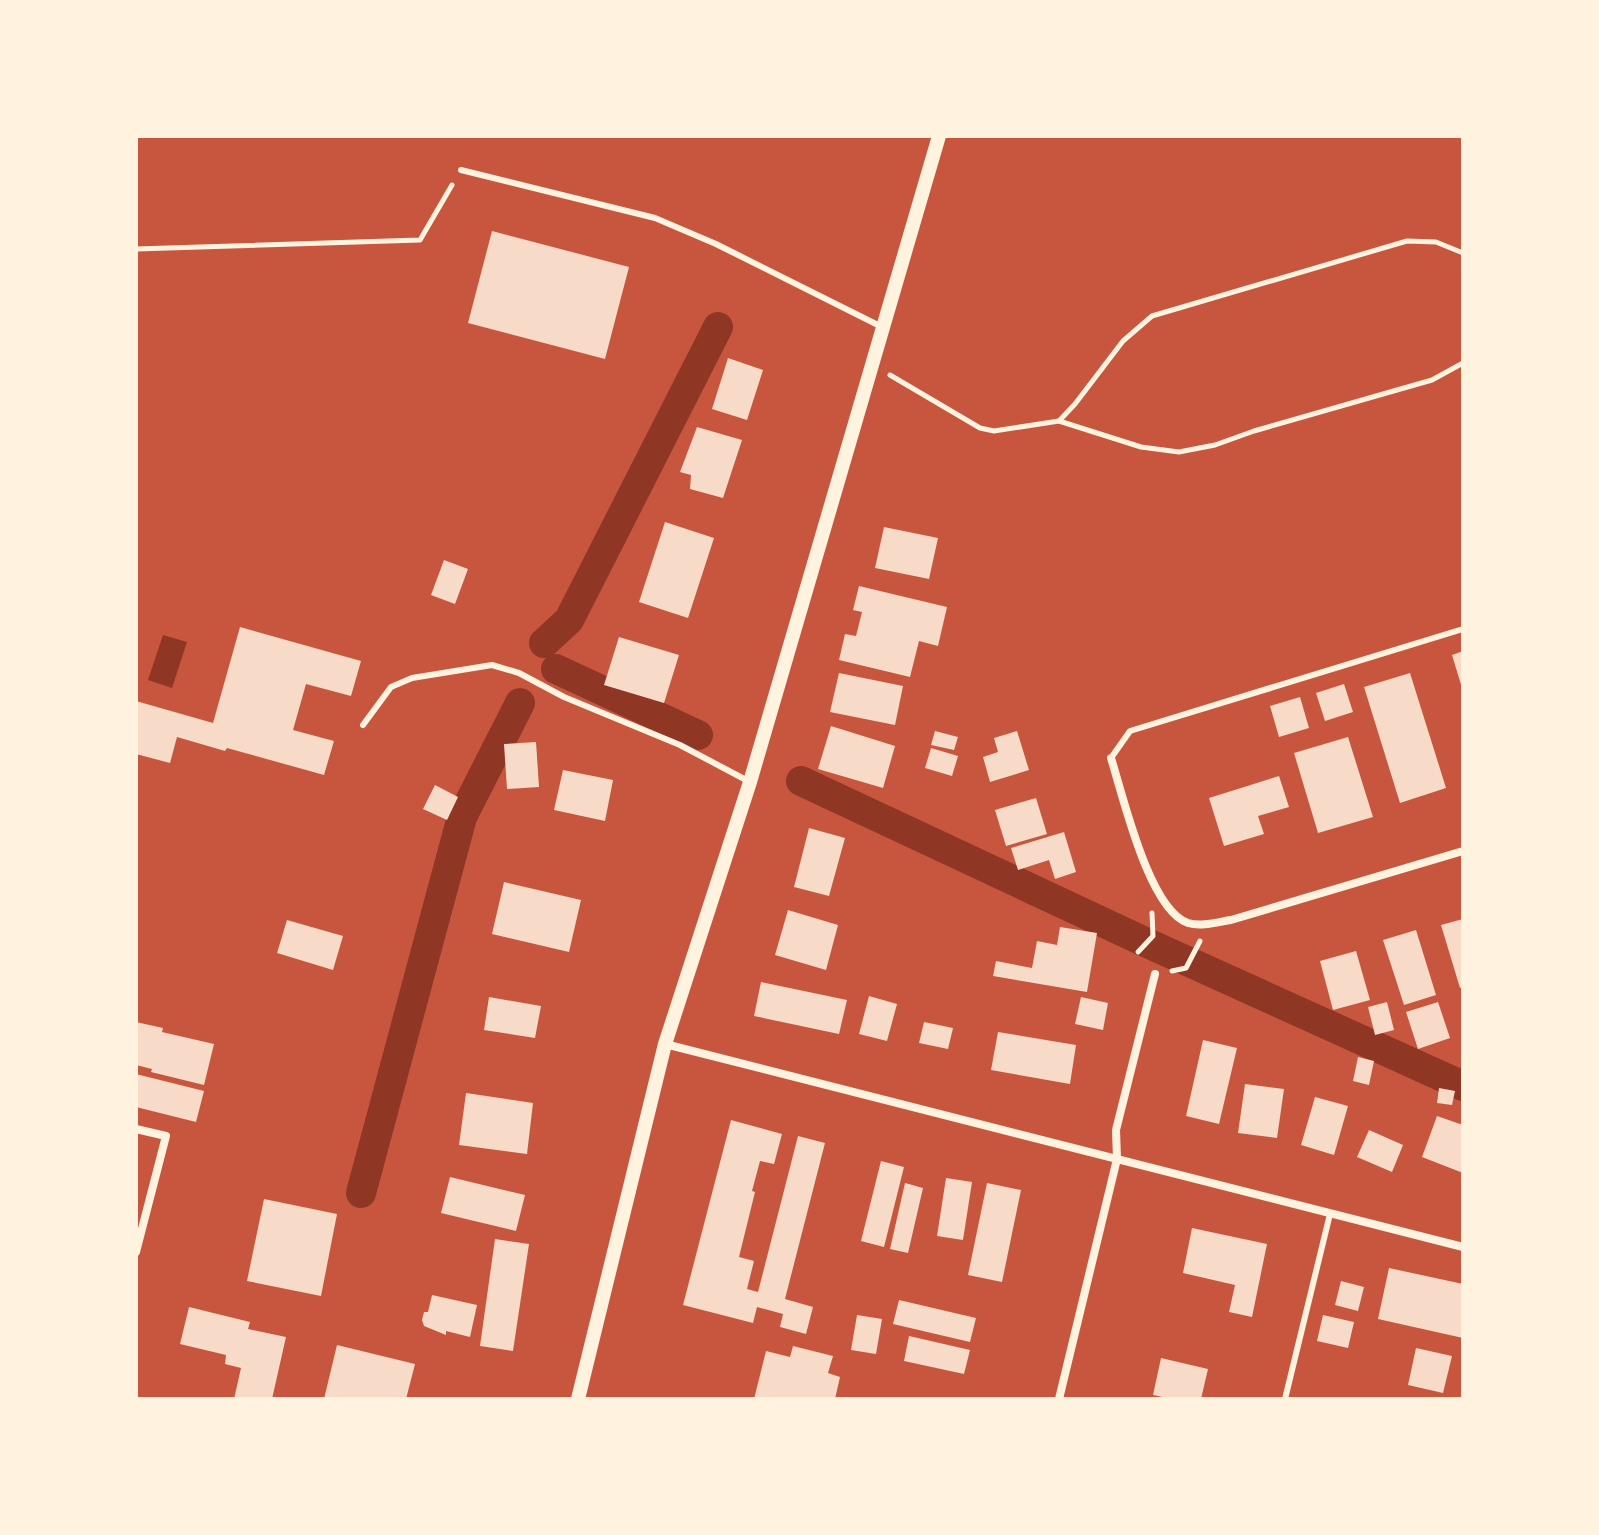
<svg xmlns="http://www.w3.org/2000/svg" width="1599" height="1535" font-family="'Work Sans',sans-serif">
<rect width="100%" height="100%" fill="#c8553d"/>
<polygon fill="#8f3625" points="163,635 187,642 172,688 148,680"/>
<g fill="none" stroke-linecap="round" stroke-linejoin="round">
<g stroke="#8f3625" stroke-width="30">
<polyline points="544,643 569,620 718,327"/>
<polyline points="556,669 698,735"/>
<polyline points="801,781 1145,942 1463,1086"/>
<polyline points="361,1193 462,817 520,703"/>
</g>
</g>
<g fill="#f7dbc8">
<polygon points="492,231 629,267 605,359 468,323"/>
<polygon points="728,358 763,370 747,420 712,409"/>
<polygon points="697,427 742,440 723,498 690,489 691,475 680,472"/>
<polygon points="665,522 714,538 688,618 639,602"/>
<polygon points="884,527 938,538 929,579 875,568"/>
<polygon points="444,560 468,569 455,604 431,595"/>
<polygon points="859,586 947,607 938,646 919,641 910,677 839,660 845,634 856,636 862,612 853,610"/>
<polygon points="240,627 361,661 351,696 306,684 293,730 334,741 324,775 227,748 225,751 177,737 170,763 136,754 136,701 213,723"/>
<polygon points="619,637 679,655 664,703 604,685"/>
<polygon points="1463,651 1463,688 1462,688 1452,655"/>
<polygon points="839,673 903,686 895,725 830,712"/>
<polygon points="1410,673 1446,788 1400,803 1364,687"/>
<polygon points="1344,684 1353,712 1325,721 1316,693"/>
<polygon points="1300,697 1309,728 1279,737 1270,706"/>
<polygon points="831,726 895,746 883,788 818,769"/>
<polygon points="935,731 958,737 954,750 931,745"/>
<polygon points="1017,731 1029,770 990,782 983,757 998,752 994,738"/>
<polygon points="1348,737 1373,817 1318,833 1294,753"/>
<polygon points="536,742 539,787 507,789 504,744"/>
<polygon points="931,748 958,756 952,776 925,768"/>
<polygon points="563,770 613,780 605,821 554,810"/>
<polygon points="1279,776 1289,807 1258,816 1264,834 1224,846 1209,798"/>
<polygon points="435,785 458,797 447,820 423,809"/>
<polygon points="1036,798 1047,834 1006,846 995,810"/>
<polygon points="809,828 845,838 829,896 794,887"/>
<polygon points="1064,832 1076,872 1055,879 1049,860 1018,870 1011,848"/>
<polygon points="504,882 581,900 569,952 492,934"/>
<polygon points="788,910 838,925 826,970 775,955"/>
<polygon points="1463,919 1463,987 1460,988 1441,925"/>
<polygon points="287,920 343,936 333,970 277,953"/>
<polygon points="1060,927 1097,933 1087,992 993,976 996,961 1032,968 1037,941 1057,945"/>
<polygon points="1416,930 1436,995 1404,1005 1383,940"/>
<polygon points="1356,951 1370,1000 1333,1010 1320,961"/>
<polygon points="761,982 847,1000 839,1034 754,1016"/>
<polygon points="869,996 897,1004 887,1041 859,1034"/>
<polygon points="489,997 541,1006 535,1038 484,1030"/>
<polygon points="1081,997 1108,1003 1103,1030 1075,1024"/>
<polygon points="1387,1002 1394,1030 1375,1035 1368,1007"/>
<polygon points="1438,1002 1450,1038 1418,1049 1406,1012"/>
<polygon points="136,1022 163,1028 162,1032 214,1044 204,1085 151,1072 152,1069 136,1065"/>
<polygon points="924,1022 953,1028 948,1049 919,1043"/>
<polygon points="998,1032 1076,1045 1070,1084 991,1070"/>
<polygon points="1203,1040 1237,1048 1219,1124 1186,1116"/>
<polygon points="1358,1057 1374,1061 1369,1085 1353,1081"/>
<polygon points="136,1074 204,1091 196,1122 136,1107"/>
<polygon points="1245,1084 1284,1089 1277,1138 1238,1133"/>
<polygon points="1439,1088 1455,1091 1452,1105 1437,1103"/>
<polygon points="466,1093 533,1103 527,1154 459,1145"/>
<polygon points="1315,1097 1348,1106 1334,1155 1301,1145"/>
<polygon points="1437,1116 1463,1125 1463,1173 1422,1157"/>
<polygon points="731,1120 782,1134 774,1164 760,1161 752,1191 755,1192 739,1257 754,1261 747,1289 758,1292 798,1136 825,1143 785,1299 813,1307 806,1334 780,1327 783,1314 757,1307 753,1323 683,1305"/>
<polygon points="1369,1130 1403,1145 1392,1172 1357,1157"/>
<polygon points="881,1161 904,1167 884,1247 861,1241"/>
<polygon points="450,1177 525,1195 516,1231 441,1213"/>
<polygon points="946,1178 972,1182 963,1240 937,1236"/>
<polygon points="905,1183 923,1188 908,1253 890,1249"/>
<polygon points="987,1183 1021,1190 1002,1282 968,1275"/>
<polygon points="264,1199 337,1214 321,1296 247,1281"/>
<polygon points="1192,1228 1267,1244 1252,1317 1229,1312 1235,1285 1183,1273"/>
<polygon points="495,1239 529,1244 513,1351 480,1346"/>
<polygon points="1389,1268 1463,1284 1463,1338 1378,1319"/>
<polygon points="1341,1281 1364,1287 1358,1311 1335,1305"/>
<polygon points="432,1295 477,1305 470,1337 446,1331 446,1335 424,1326 422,1320 424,1312 428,1312"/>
<polygon points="899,1300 976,1318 970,1342 893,1324"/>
<polygon points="189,1307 250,1322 248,1329 286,1337 272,1399 234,1399 241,1368 225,1364 226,1355 180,1344"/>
<polygon points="857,1315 882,1319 876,1354 851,1350"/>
<polygon points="1323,1315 1354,1322 1348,1348 1317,1341"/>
<polygon points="909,1336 970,1350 964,1374 904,1361"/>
<polygon points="337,1345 415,1364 406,1399 324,1399"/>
<polygon points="793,1346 833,1356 828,1373 840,1377 835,1399 754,1399 766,1351 790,1357"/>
<polygon points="1416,1348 1452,1356 1443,1393 1408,1385"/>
<polygon points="1161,1358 1208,1369 1201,1399 1172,1399 1153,1395"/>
</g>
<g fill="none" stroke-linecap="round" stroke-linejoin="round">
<g stroke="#fff3e0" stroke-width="5">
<polyline points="136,249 420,240 452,185"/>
<polyline points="890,375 980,428 994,431 1059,421 1141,447 1179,452 1215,445 1254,431 1432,380 1463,363"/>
<polyline points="1059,421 1075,404 1123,341 1152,316 1407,241 1436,242 1463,253"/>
<polyline points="1138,952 1153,936 1152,913"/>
<polyline points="1172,971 1186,968 1200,941"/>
</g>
<g stroke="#fff3e0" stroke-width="6">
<polyline points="461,170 655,218 716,244 882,327"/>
<polyline points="363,725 391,687 412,678 492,665 519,673 564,697 680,745 750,782"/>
<polyline points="1111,758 1130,731 1463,629"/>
<polyline points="1285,1399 1330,1214"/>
</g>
<g stroke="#fff3e0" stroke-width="8">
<path d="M1111,758C1123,796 1149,910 1188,923C1201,927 1218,922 1231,920L1463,851"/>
<polyline points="665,1044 1463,1247"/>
<polyline points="136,1129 166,1136 136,1252"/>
<polyline points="1059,1399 1117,1159 1116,1130 1155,974"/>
</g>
<polyline stroke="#fff3e0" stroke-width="14" points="578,1399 665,1044 750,782 939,136"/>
</g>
<rect width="1599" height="1535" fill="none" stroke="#fff3e0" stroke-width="276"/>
</svg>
